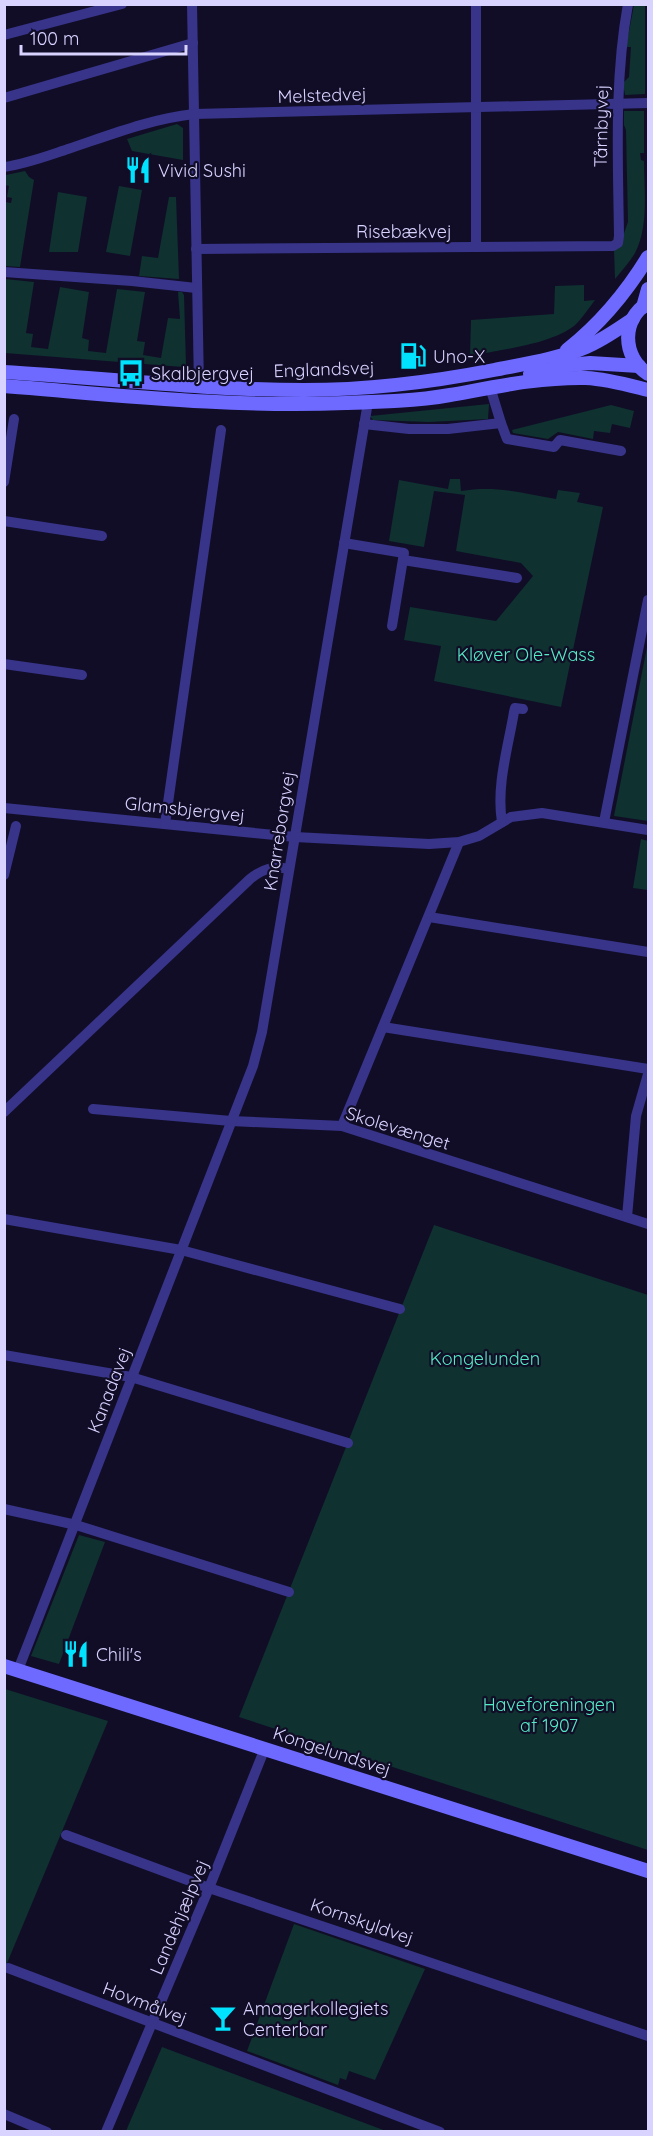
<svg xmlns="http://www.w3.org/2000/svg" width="653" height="2136" font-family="Quicksand,sans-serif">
<rect width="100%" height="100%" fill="#110d27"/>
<g fill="#0f3130">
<polygon points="634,5 645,5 645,94 625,95 623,83 629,77 631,47 626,47"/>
<path d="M624,111H644V153H640L641,160L644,161C644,190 649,226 635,253C630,262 622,270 615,279L614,249L623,236L628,222L626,130L624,125Z"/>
<polygon points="177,124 183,128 183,160 132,151 127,139"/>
<polygon points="25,171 29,177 34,180 20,267 5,266 5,202 11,203 12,198 7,197 9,186 5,185 6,175"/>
<polygon points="119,186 142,190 130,256 106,252"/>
<polygon points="58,192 87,197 78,252 49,252"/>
<polygon points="169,197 176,197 179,279 139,276 142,256 158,258"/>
<polygon points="5,279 34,282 26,333 33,334 31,347 48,349 60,287 89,292 82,338 89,340 88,351 106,353 117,289 145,292 137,341 145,342 143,355 161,358 168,318 180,319 178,292 182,292 184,295 186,365 183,367 5,353"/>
<path d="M584,285V301L595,300C588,309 582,319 574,326C551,344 500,350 470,356L471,320L554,314L555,286Z"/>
<polygon points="489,404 488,419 429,422 373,420 370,416"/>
<polygon points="611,405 634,411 630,428 612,424 610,433 594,431 593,439 558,432 548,439 513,433 512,430"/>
<path d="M450,479H460L461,491C495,485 523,493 556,499L558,490L580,493L577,502L603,507L561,707L434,681L441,646L404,640L410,607L496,621L533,576L521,563L456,551L465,495L434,491L424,547L389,541L399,480L448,489Z"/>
<polygon points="648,642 648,821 614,816"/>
<polygon points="641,839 648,841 648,890 633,888"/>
<polygon points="434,1225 648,1295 648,1850 239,1717"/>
<polygon points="79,1535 105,1542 59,1664 31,1656"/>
<polygon points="5,1689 108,1721 5,1968"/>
<polygon points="294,1924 425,1969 375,2080 349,2071 346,2080 340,2078 338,2085 247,2051"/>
<polygon points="162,2047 386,2131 126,2131"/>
</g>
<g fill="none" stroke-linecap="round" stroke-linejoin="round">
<g stroke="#38348a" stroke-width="10">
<polyline points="192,4 199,387"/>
<polyline points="476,4 476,247"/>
<polyline points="4,35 122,4"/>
<polyline points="4,98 193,43"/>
<path d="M4,167C26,164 47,156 68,149C110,135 150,119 194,114L648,103"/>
<path d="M196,249L613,246L618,243L619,236C618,159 614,81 628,4"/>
<polyline points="4,272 132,281 196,288"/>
<polyline points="501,423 507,439 554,447 560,440 621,451"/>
<polyline points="364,424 409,429 448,429 501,423 490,387"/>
<polyline points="4,482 14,419"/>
<polyline points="4,521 102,536"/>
<polyline points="344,543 404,553 392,626"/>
<polyline points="403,560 517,578"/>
<polyline points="4,664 82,675"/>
<polyline points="4,808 295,837 429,844 459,842 479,836 511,817 542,813 648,830"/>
<path d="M502,822C496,786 508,748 514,712L515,708L523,709"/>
<polyline points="604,822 648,600"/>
<polyline points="165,824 221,430"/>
<polyline points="4,875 16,826"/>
<polyline points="429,917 648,952"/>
<polyline points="383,1027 648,1069"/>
<polyline points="93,1109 231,1121 342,1126 648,1224"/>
<path d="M4,1112L250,879C264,868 273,866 289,869"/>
<polyline points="342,1126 459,842"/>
<polyline points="627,1217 636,1116 648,1074"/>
<polyline points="4,1219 181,1250 400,1309"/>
<polyline points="4,1355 131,1377 348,1443"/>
<polyline points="4,1509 76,1525 289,1592"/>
<polyline points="18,1670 253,1066 262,1032 368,402"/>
<polyline points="66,1835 209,1888 648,2036"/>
<polyline points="8,1968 440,2132"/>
<polyline points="4,2114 47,2132"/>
<polyline points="106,2132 209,1888 265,1748"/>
</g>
<g stroke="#6e6aff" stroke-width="14">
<path d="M648,303C621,319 622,357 648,374"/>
<polyline points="643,307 648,289"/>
<path d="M567,350C600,324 626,293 648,257"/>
<path d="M4,372C104,378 204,390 304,390C367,390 432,382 494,370C524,364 558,359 586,347C603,340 618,329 633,319"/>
<polyline points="530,374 570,365 590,363 639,366"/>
<path d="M4,386C118,395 232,408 346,403C380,402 416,401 450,395C495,387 540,377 586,378C607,379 628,385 648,390"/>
<polyline points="4,1666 648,1871"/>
</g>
</g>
<defs>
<symbol id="restaurant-bare" viewBox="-9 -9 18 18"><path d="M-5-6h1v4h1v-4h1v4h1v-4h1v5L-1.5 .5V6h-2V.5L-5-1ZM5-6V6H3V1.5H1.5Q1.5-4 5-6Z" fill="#00e2fe" stroke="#110d27" stroke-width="2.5" paint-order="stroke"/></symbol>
<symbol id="fuel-bare" viewBox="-9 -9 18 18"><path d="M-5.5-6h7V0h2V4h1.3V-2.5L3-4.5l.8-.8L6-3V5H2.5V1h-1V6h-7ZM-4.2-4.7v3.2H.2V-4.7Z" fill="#00e2fe" stroke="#110d27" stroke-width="2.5" paint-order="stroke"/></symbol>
<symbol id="bus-bare" viewBox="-9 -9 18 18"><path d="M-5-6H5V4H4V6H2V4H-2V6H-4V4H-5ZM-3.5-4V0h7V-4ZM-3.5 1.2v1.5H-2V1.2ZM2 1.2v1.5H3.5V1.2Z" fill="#00e2fe" stroke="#110d27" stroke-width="2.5" paint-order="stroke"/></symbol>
<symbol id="bar-bare" viewBox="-9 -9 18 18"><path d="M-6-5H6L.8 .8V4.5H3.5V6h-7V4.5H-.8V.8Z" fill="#00e2fe" stroke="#110d27" stroke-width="2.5" paint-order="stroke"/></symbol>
</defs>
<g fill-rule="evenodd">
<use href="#restaurant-bare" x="119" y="151" width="38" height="38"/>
<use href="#fuel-bare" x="394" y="337" width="38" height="38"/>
<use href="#bus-bare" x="112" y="354" width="38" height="38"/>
<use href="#restaurant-bare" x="57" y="1635" width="38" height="38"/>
<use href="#bar-bare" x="204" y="1999" width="38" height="38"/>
</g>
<g text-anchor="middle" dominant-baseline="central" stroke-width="4.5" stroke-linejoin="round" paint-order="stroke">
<g font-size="18" fill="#d8d3ff" stroke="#110d27">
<text transform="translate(322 95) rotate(-2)">Melstedvej</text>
<text transform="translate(601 126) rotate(-89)">Tårnbyvej</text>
<text x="404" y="231">Risebækvej</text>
<text transform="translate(324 369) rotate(-2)">Englandsvej</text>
<text transform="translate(185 809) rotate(6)">Glamsbjergvej</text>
<text transform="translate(279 831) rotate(-81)">Knarreborgvej</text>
<text transform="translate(398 1128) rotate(17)">Skolevænget</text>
<text transform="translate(109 1390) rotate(-69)">Kanadavej</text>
<text transform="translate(332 1751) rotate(18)">Kongelundsvej</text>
<text transform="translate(179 1917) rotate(-67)">Landehjælpvej</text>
<text transform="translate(362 1921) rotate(19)">Kornskyldvej</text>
<text transform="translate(145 2003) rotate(21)">Hovmålvej</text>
</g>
<g font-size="18" fill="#d8d3ff" stroke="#110d27" text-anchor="start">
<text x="158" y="170">Vivid Sushi</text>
<text x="433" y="356">Uno-X</text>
<text x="151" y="373">Skalbjergvej</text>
<text x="96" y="1654">Chili's</text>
<text x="243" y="2008">Amagerkollegiets<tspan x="243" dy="21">Centerbar</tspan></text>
</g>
<g font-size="18" fill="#54eac5" stroke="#110d27">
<text x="526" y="654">Kløver Ole-Wass</text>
<text x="485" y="1358">Kongelunden</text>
<text x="549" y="1704">Haveforeningen<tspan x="549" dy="21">af 1907</tspan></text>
</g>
</g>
<rect width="653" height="2136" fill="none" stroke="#d8d3ff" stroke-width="12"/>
<path d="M21 45v9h165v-9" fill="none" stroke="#d8d3ff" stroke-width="3"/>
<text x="30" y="45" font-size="18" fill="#d8d3ff" stroke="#110d27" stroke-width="4.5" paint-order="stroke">100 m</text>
</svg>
